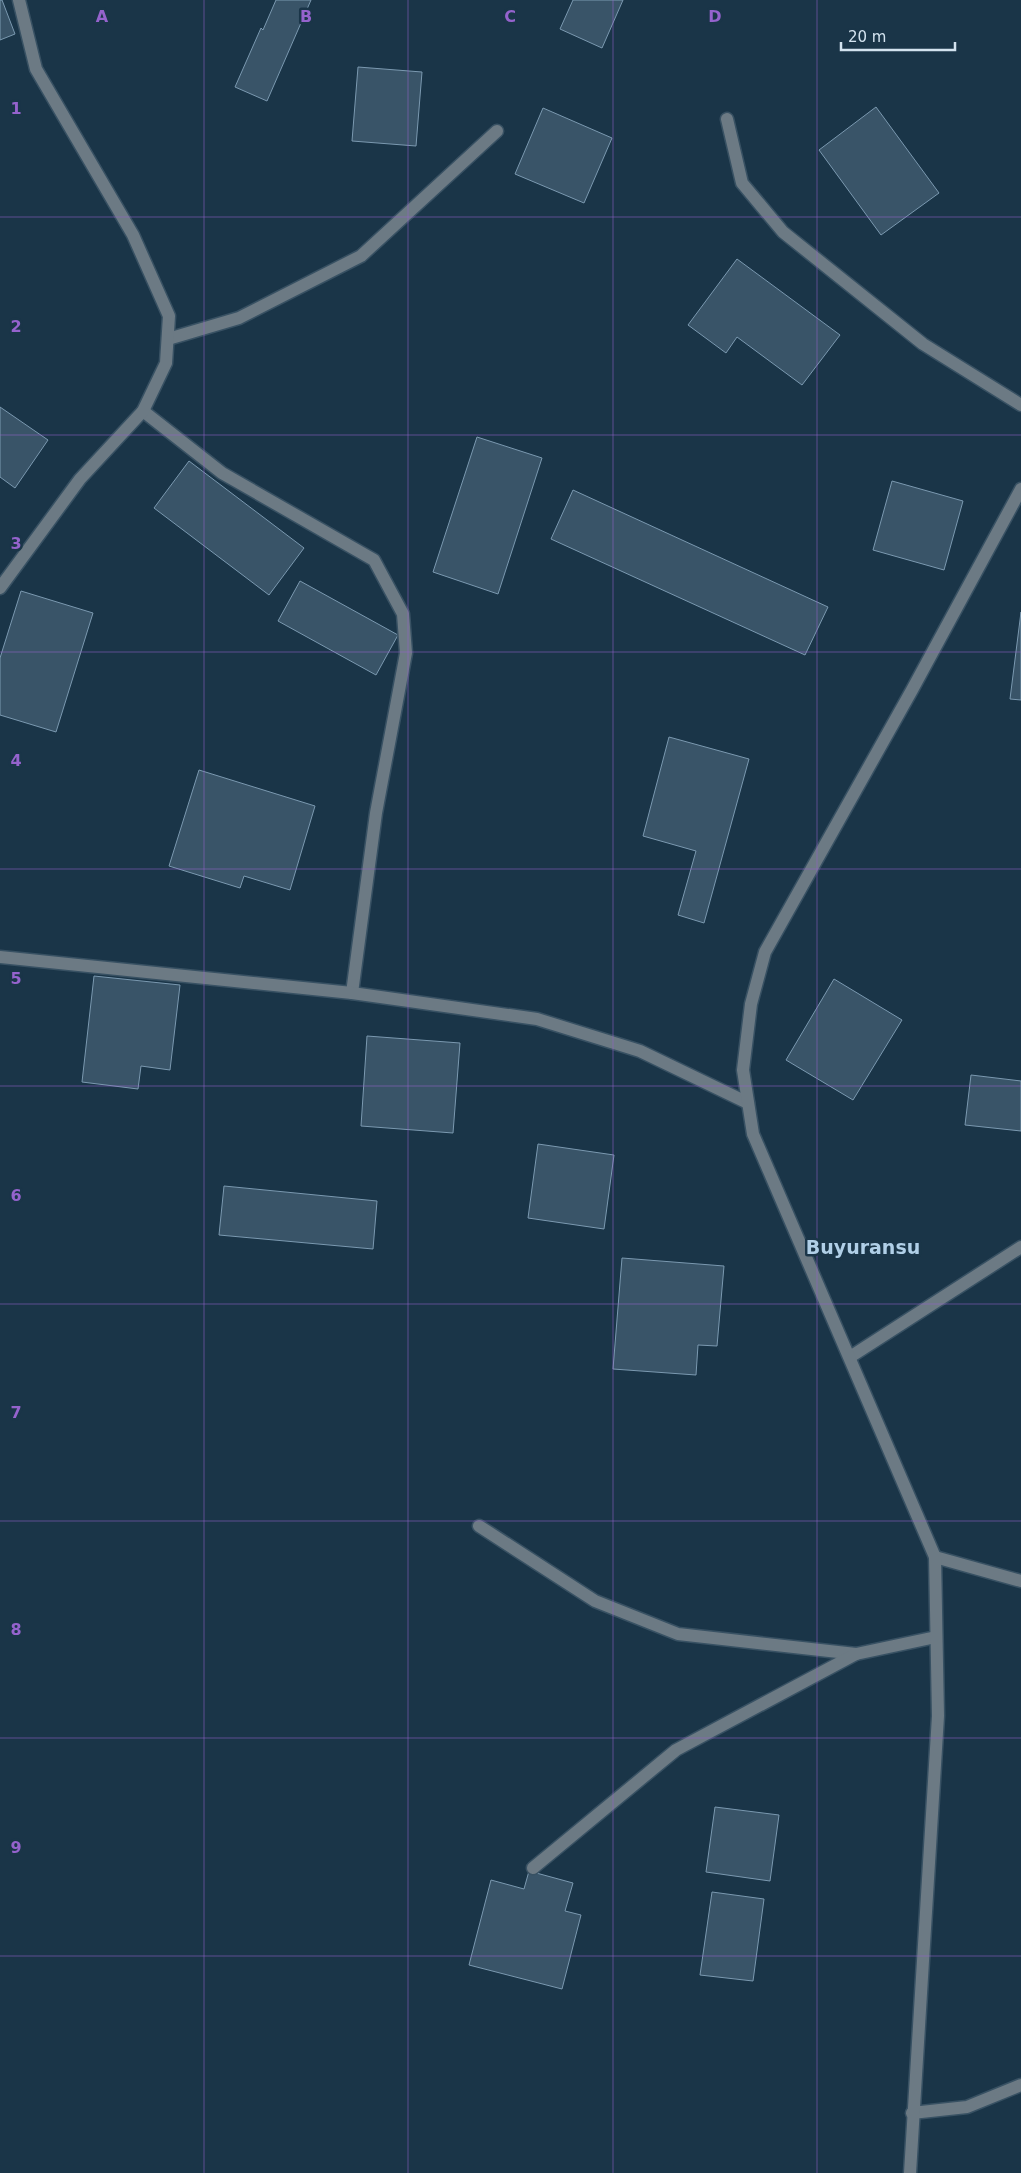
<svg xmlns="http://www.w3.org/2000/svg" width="1021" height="2173" font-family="'DejaVu Sans',sans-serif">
<rect width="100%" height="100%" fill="#1a3548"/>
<g fill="#395468" stroke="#7b99b0">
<polygon points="0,0 2,0 15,34 0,40"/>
<polygon points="276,0 311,0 267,101 235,87 261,28 263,30"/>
<polygon points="573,0 623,0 602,48 560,29"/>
<polygon points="358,67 422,72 416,146 352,141"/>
<polygon points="876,107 939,193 881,235 819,150"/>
<polygon points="543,108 612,138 584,203 515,174"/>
<polygon points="737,259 840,335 802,385 737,337 726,353 688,325"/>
<polygon points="0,407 48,440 15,488 0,477"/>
<polygon points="477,437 542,458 498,594 433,572"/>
<polygon points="189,461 304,548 269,595 154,508"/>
<polygon points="892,481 963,501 944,570 873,550"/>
<polygon points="573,490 828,607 805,655 551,539"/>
<polygon points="300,581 398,635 376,675 278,621"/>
<polygon points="21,591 93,613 56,732 0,715 0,658"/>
<polygon points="1021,612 1021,700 1010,699"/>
<polygon points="669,737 749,759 704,923 678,915 696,851 643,836"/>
<polygon points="199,770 315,806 290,890 244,876 240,888 169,866"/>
<polygon points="94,976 180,985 170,1070 141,1066 138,1089 82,1082"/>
<polygon points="834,979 902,1020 853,1100 786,1060"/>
<polygon points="367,1036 460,1043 453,1133 361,1126"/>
<polygon points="971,1075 1021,1081 1021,1131 965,1125"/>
<polygon points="538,1144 614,1155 604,1229 528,1218"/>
<polygon points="224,1186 377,1201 373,1249 219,1235"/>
<polygon points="622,1258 724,1266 717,1346 698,1345 696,1375 613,1369"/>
<polygon points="715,1807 779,1815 770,1881 706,1872"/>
<polygon points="529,1871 573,1883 565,1911 581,1915 562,1989 469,1965 491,1880 524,1889"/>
<polygon points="712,1892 764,1899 753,1981 700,1975"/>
</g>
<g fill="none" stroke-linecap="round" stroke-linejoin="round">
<defs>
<g id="minor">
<polyline points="727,119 742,183 783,232 923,344 1021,405"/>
<polyline points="168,339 239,318 361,256 497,131"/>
<polyline points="143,411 222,473 374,560 403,614 406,653 376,813 352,993"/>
<polyline points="0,588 80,479 143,411 166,363 169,316 133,235 36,69 19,0"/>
<polyline points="0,957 352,993 537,1019 640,1051 748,1103"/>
<polyline points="850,1357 1021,1247"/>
<polyline points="479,1526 595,1601 678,1634 856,1654"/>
<polyline points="935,1557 1021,1581"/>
<polyline points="533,1868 676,1750 856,1654 936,1637"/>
<polyline points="912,2113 967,2107 1021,2085"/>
<polyline points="910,2173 938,1716 935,1557 753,1134 743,1070 751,1004 765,952 912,690 1021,489"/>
</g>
</defs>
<use href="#minor" stroke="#385163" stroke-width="15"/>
<use href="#minor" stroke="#6c7a84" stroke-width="12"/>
</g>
<path fill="none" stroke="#9563cd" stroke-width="1" stroke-opacity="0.55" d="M204,0V2173M408,0V2173M613,0V2173M817,0V2173M0,217H1021M0,435H1021M0,652H1021M0,869H1021M0,1086H1021M0,1304H1021M0,1521H1021M0,1738H1021M0,1956H1021"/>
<g text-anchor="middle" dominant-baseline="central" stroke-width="5" stroke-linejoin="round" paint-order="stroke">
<g font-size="19" font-weight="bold" fill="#b0cfe7" stroke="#1a3548">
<text x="863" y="1247">Buyuransu</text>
</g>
</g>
<g font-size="16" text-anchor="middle" font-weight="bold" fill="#9563cd" stroke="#1a3548" stroke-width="5" stroke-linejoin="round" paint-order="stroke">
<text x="102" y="22">A</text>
<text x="306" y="22">B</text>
<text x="510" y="22">C</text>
<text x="715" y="22">D</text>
<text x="16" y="114">1</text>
<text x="16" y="332">2</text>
<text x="16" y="549">3</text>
<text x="16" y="766">4</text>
<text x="16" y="984">5</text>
<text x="16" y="1201">6</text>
<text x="16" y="1418">7</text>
<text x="16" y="1635">8</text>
<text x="16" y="1853">9</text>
</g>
<path d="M841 42v8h114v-8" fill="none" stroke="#d3e3ef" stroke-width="2.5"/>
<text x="848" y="42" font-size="15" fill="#d3e3ef" stroke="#1a3548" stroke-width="4" paint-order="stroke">20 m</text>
</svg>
